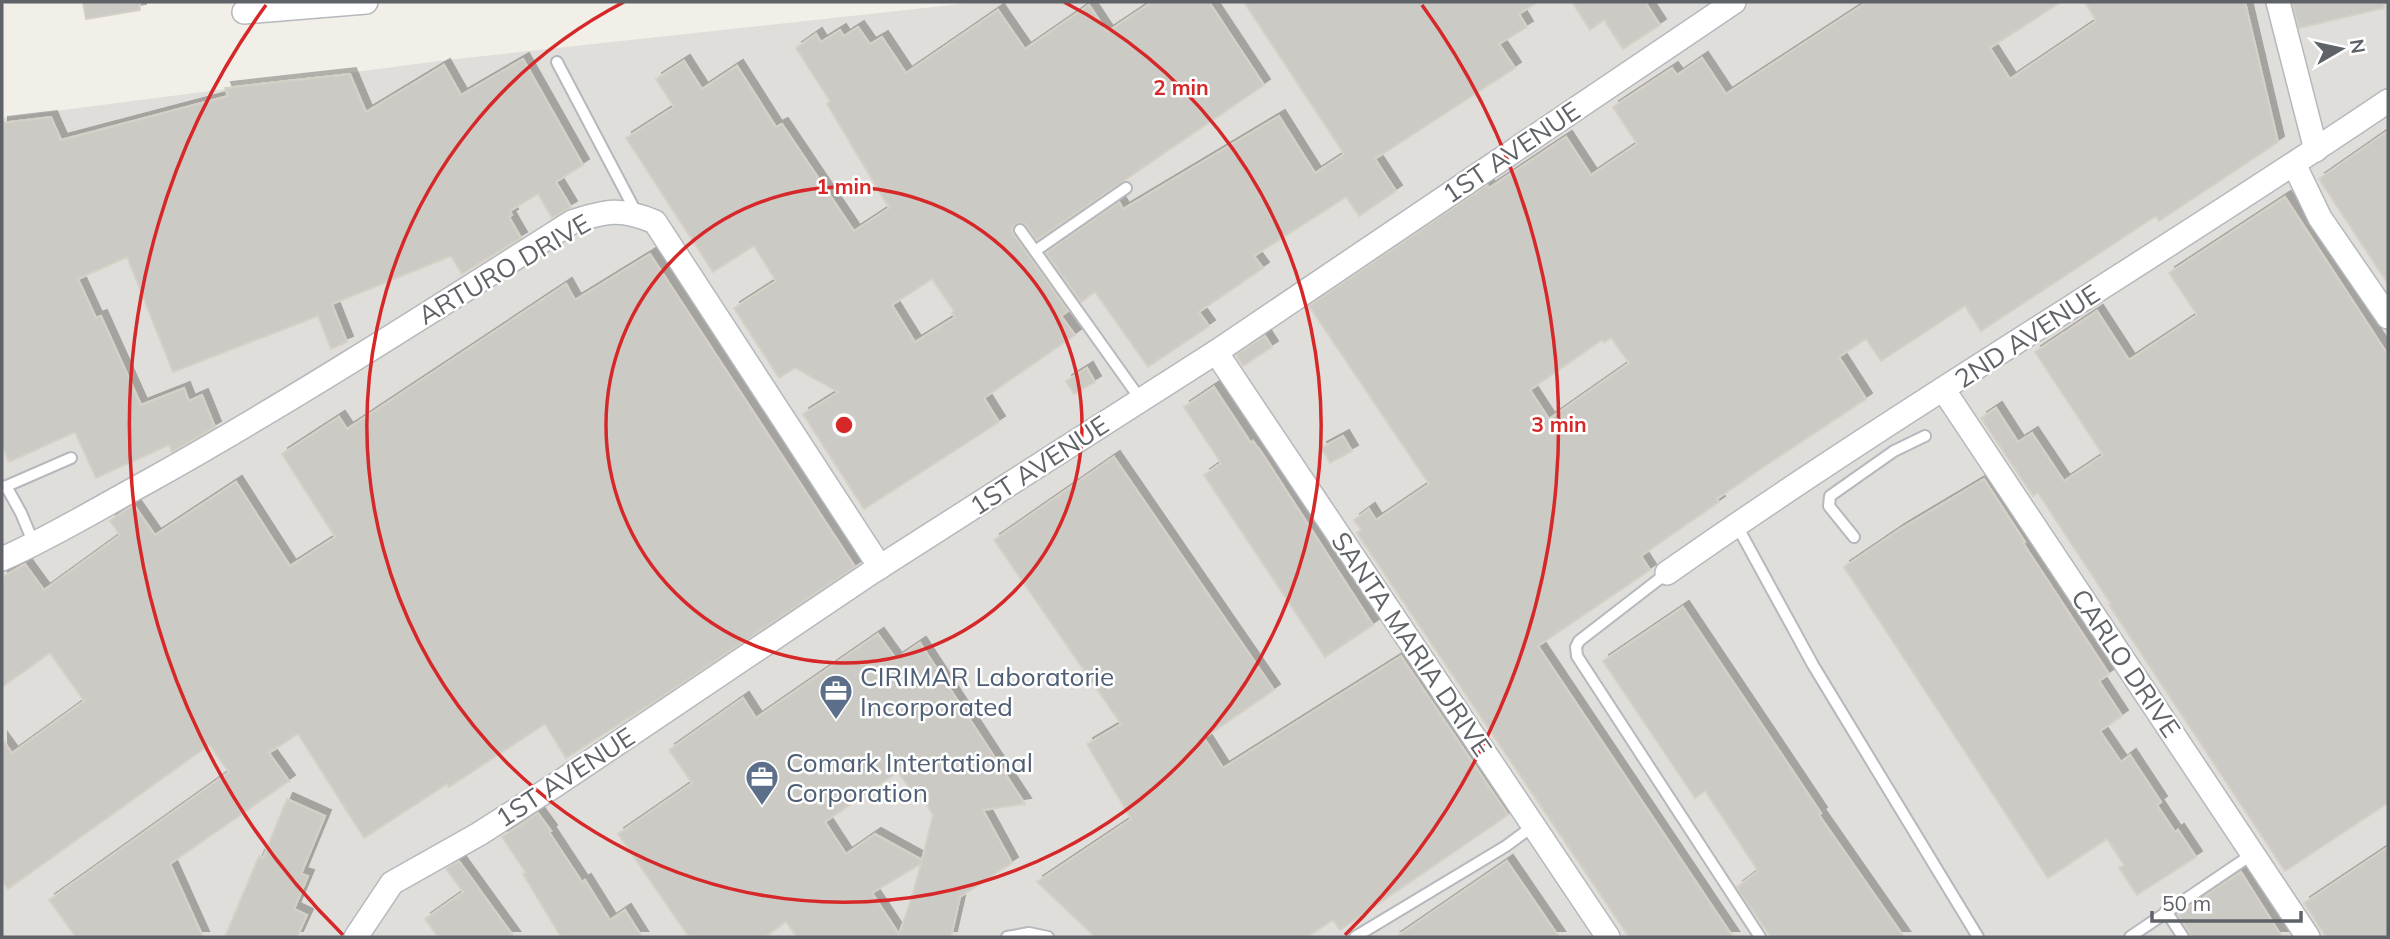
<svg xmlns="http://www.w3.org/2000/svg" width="2390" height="939" font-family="Mulish,sans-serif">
<defs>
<filter id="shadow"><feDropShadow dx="6" dy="-6" stdDeviation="0" flood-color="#0004"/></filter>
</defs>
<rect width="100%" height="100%" fill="#f1efe8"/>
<polygon fill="#e0deda" points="979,2 2388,2 2388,937 2,937 2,118 447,60"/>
<g fill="#cccac5" stroke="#d6d1c6" stroke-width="2" fill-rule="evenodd" filter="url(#shadow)">
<polygon points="83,2 139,2 140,10 86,19"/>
<path d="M1152,2H1209L1264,85L1037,240L1024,223L1015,224L1012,230L1014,235L1068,311L1061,316L1075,335L984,398L999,422L864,509L803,414L838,392L795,368L779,378L734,308L776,281L754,246L713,272L626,138L674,107L656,79L684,61L702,89L737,66L776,127L782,124L854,231L889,208L827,104L830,101L796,48L816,34L821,42L840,30L844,36L858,27L870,44L882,37L906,73L998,10L1025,49L1089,5L1107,32ZM932,279L954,311L952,313L955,317L915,342L892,305Z"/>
<polygon points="1244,2 1538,2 1519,14 1527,27 1499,44 1515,68 1375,159 1396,191 1359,216 1346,197 1254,256 1263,268 1199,312 1209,326 1148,367 1095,292 1081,302 1046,253 1119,202 1123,209 1279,116 1315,173 1344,154"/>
<polygon points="1572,2 1645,2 1660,25 1623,49 1604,20 1590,30"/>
<path d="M1867,2H2061L1990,48L2010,79L2096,21L2085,2H2245L2278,142L2159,221L2156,216L1981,331L1965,306L1881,361L1866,339L1839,357L1866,399L1759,470L1717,499L1719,502L1641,556L1650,570L1538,646L1733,937H1629L1357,533L1361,530L1354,520L1369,509L1376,520L1429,484L1309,306L1487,185L1489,188L1566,137L1591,175L1637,144L1613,107L1672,68L1677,75L1702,58L1726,94ZM1611,338L1629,363L1549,419L1530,390L1602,340L1604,343Z"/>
<polygon points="2292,2 2384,2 2384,8 2299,28"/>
<polygon points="523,59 583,165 556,182 571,207 552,218 538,194 510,211 512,215 509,217 521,238 462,274 451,256 332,304 347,342 331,349 318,316 173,372 127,257 78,279 96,318 101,316 141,405 184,388 189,401 202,395 215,427 172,452 169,445 96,478 75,432 9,462 2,446 2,123 51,117 61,140 228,96 225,88 350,74 366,112 444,65 461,95"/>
<polygon points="2388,131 2388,284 2319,179"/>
<polygon points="2285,197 2388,355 2388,803 2285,871 2109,605 2111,604 2038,493 2033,496 1981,418 1996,408 2018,442 2032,433 2064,481 2103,455 2035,352 2097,311 2129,360 2197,315 2169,273"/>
<polygon points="650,254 855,567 657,700 566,758 545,724 449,787 447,784 364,838 298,734 269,753 289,781 170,864 203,937 76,937 49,900 229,772 209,745 8,889 2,880 2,739 12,753 84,701 50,653 2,687 2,577 25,564 44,590 120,535 110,521 124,511 134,505 155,535 236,482 290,566 335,537 282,454 339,417 347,429 566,284 575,300"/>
<polygon points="1265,336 1272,347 1243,366 1236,355"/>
<polygon points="1087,368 1095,382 1074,394 1066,381"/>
<polygon points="1214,387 1251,443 1253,441 1262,453 1373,625 1325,657 1204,475 1221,463 1184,407"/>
<polygon points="1343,436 1352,451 1330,463 1321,448"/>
<polygon points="1114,457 1274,690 1204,738 1223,768 1401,656 1508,815 1340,930 1333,920 1307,937 1095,937 1037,882 1131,819 1087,744 1121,724 994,540"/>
<polygon points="1984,479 2025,542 2023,543 2109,674 2099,681 2122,716 2100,731 2121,762 2130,755 2161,802 2157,805 2175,832 2178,830 2196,857 2137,895 2119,868 2124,865 2107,839 2048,878 1844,567 1900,529"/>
<polygon points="1683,607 1821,813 1819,815 1904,937 1771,937 1740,893 1737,887 1758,871 1705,791 1695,798 1603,661"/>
<path d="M878,634L896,659L920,643L1025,804L983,810L1012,863L960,897L951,937H797L786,922L765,937H689L618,834L692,783L669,750L743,698L756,718ZM898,772L915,796L920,793L933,815L922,860L875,834L846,854L825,822ZM921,864L911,900L899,934L872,893Z"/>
<polygon points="287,799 325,816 301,874 308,876 294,909 307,915 297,937 225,937 259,856 263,858"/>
<polygon points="538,813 551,831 549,832 582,882 585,880 610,920 625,910 642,937 561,937 523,874 526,873 502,837"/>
<polygon points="2388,847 2388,937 2326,937 2304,903"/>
<polygon points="459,861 514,937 438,937 425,919 463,892 446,869"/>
<polygon points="1507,861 1559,937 1396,937"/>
<polygon points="2241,872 2282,937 2192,937 2178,914"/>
</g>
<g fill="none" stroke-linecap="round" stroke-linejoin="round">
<defs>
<g id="service">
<polyline points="557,62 637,214"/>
<polyline points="1020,230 1141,400"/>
<polyline points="1035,251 1126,188"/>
<polyline points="6,486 21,513 34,544"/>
<polyline points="2,488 71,458"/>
<polyline points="1736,524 1813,665 1978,937"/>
<polyline points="1854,537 1829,506 1830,496 1894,451 1925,436"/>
<polyline points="1667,573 1579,641 1576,647 1577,656 1760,937"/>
<polyline points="2166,911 2183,937"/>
<polyline points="1007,937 1029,933 1048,937"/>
<polyline points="1355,937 1506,846 1533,826"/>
<polyline points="2130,937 2254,853"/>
</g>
<g id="minor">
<polyline points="2278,2 2316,150"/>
<polyline points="244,12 366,2"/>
<polyline points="2294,164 2320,218 2388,317"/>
<polyline points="1216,352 1608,937"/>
<polyline points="1943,389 2308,937"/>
<path d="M2,559C52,537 99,508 147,482C292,401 432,311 572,222C605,211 621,207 655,222L880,567"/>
<path d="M1667,573C1902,408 2150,262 2388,101"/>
<polyline points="356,937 392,883 479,834 557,784 872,572 1216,352 1734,2"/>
</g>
</defs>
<use href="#service" stroke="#b5b8bc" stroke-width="14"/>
<use href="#minor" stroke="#b5b8bc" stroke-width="26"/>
<use href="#service" stroke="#fff" stroke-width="10"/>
<use href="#minor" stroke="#fff" stroke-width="23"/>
</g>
<g fill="none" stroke="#d62828" stroke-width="3.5">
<circle cx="844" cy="425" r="238"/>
<path d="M1064 2A477 477 0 1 1 624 2"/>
<path d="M343 935A715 715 0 0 1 266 5M1422 5A715 715 0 0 1 1345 935"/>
</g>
<defs>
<symbol id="office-pin" viewBox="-11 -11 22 30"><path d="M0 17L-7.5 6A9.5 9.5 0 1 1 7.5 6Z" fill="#5c6f8a" stroke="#fff"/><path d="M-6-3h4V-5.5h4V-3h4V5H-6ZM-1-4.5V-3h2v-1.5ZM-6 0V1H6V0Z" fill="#fff"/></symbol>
</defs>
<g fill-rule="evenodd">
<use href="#office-pin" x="817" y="672" width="38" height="52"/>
<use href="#office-pin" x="743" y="758" width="38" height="52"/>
</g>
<g text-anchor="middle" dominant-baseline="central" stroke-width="5" stroke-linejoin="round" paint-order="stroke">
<g font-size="26" fill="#5f6368" stroke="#fff">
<text transform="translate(1511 152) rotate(-34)">1ST AVENUE</text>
<text transform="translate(504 269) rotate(-30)">ARTURO DRIVE</text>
<text transform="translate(2027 336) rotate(-33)">2ND AVENUE</text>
<text transform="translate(1039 465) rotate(-33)">1ST AVENUE</text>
<text transform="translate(1412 644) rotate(56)">SANTA MARIA DRIVE</text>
<text transform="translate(2126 663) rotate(56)">CARLO DRIVE</text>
<text transform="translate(565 777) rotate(-33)">1ST AVENUE</text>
</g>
<g font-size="26" fill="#4e5e75" stroke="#fff" text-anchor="start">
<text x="860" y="676">CIRIMAR Laboratorie<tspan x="860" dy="30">Incorporated</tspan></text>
<text x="786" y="762">Comark Intertational<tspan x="786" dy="30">Corporation</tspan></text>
</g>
</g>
<circle cx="844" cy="425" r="10" fill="#d62828" stroke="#fff" stroke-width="3.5"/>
<g font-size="21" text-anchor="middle" font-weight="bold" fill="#d62828" stroke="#fff" stroke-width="5" stroke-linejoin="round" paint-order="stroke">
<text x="1181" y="95">2 min</text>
<text x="844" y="194">1 min</text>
<text x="1559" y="432">3 min</text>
</g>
<rect width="2390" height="939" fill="none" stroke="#5f6368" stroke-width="7"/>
<g transform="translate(2341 49) rotate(81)" stroke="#ffffff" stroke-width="5" paint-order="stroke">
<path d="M0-5L12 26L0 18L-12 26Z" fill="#5f6368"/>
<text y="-10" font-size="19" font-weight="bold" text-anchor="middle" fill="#5f6368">N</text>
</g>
<path d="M2152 911v10h149v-10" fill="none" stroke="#5f6368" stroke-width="3.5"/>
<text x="2162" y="911" font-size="21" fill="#5f6368" stroke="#ffffff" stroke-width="5" paint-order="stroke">50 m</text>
</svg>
